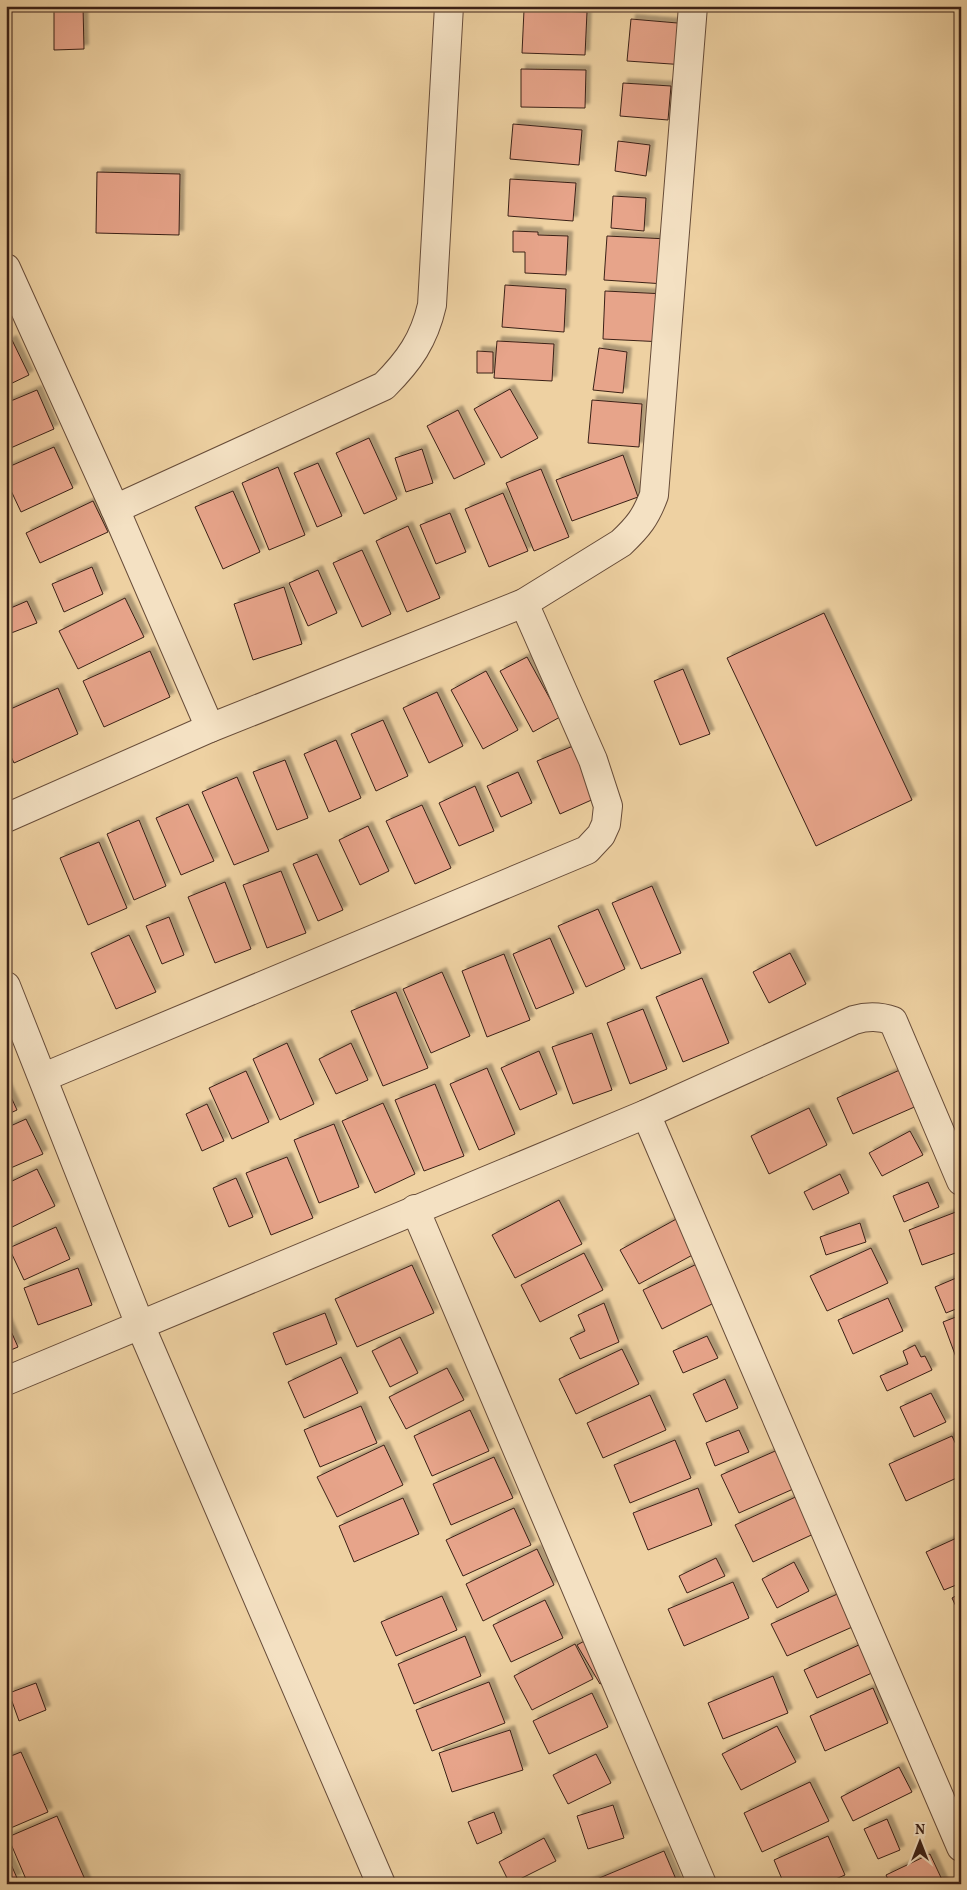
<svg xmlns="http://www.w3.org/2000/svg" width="967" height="1890" font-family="Vollkorn,serif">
<defs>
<filter id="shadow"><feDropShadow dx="4.5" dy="-4.5" stdDeviation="1" flood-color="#0004"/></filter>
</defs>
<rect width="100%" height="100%" fill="#eed1a2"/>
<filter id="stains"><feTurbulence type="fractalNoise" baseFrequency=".004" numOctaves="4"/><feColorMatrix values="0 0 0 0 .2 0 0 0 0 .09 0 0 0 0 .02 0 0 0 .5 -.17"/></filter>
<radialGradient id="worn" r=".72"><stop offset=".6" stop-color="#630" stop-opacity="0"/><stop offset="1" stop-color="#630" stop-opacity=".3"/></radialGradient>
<g fill="#e7a48a" stroke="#3a2016" filter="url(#shadow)">
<polygon points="54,6 83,6 84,49 54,50"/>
<polygon points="524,10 587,12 585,55 522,53"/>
<polygon points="631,19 689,24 686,65 627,61"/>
<polygon points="521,69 586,70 585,108 521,107"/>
<polygon points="623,83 671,86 668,120 620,116"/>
<polygon points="513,124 582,130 579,165 510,159"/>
<polygon points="618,141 650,145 646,176 615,171"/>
<polygon points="97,172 180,174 179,235 96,233"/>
<polygon points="510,179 576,183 573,221 508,216"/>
<polygon points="613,196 646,198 644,231 611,228"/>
<polygon points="513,231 538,232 538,235 568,236 566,275 525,273 525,252 513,252"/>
<polygon points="607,236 668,239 665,284 604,280"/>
<polygon points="505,285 566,289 564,332 502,327"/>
<polygon points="605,291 666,294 664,342 603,339"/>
<polygon points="12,340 29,375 6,386 6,343"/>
<polygon points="497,341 554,344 552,381 494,378"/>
<polygon points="599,348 627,352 623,393 593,390"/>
<polygon points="477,351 493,352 493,373 477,373"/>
<polygon points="510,389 538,438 501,458 474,409"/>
<polygon points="37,390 54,429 6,450 6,403"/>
<polygon points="592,400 642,404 639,447 588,443"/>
<polygon points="458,410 485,464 454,479 427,426"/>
<polygon points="369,438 397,499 364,514 336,453"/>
<polygon points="54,447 73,488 21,512 6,480 6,468"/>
<polygon points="422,449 433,483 406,492 395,458"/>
<polygon points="623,455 638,497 572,521 556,480"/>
<polygon points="318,463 342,516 317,527 294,473"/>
<polygon points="278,467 305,535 269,550 242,483"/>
<polygon points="541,469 569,537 534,551 506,483"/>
<polygon points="233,491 260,552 223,569 195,507"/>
<polygon points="503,493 528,551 489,567 465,509"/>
<polygon points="93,501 108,532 40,563 26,533"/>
<polygon points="450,513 466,552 436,564 420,525"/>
<polygon points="408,526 440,598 407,612 376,541"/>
<polygon points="362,550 391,614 362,627 333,563"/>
<polygon points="92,567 103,594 64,612 52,584"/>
<polygon points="318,570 337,613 308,626 289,583"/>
<polygon points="284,587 302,644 253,660 234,604"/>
<polygon points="125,598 144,637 78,669 59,631"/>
<polygon points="27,601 37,623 6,635 6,610"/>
<polygon points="824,613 912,800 816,846 727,658"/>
<polygon points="150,651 170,697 104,727 83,681"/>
<polygon points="527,657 560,717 533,732 500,671"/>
<polygon points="683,669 710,734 680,745 654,681"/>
<polygon points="486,671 518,730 483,749 451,690"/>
<polygon points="58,688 78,734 14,763 6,746 6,711"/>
<polygon points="437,692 463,746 429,763 403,708"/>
<polygon points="383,720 408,776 376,791 351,734"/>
<polygon points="336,740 361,798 329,812 304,754"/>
<polygon points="573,746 596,798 560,814 537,761"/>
<polygon points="285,760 308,818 277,830 253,772"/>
<polygon points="518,772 532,803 501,817 487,786"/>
<polygon points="237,777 269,851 234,865 202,792"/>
<polygon points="475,786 494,831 459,846 439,803"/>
<polygon points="188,804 214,861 181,875 156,818"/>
<polygon points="422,805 451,868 415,884 386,821"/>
<polygon points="139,820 166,886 134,900 107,834"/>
<polygon points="368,826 389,871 360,885 339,840"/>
<polygon points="99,842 127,908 88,925 60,858"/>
<polygon points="317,854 343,910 318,921 293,864"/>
<polygon points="281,871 306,933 267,948 243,885"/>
<polygon points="225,882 251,949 215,963 188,897"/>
<polygon points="652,886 681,953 641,969 612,903"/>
<polygon points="598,909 625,969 586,987 558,926"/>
<polygon points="169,917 184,955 162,964 146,926"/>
<polygon points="129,935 156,992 116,1009 91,953"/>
<polygon points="550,938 574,993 536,1009 513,954"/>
<polygon points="790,953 806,984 769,1003 753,972"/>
<polygon points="504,954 530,1020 487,1037 462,971"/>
<polygon points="442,972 470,1036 431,1053 403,989"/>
<polygon points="702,978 729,1043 683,1062 656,997"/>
<polygon points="396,992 428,1068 383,1086 351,1011"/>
<polygon points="643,1009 667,1069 630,1084 607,1023"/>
<polygon points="592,1033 612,1090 573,1104 552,1047"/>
<polygon points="287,1043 314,1104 280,1120 253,1059"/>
<polygon points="351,1043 368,1080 336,1094 319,1059"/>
<polygon points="539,1051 557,1094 520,1110 501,1068"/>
<polygon points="487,1068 515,1134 479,1150 450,1084"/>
<polygon points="902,1069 919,1105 853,1134 837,1098"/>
<polygon points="246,1071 269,1122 232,1139 209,1088"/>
<polygon points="435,1084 464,1156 424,1171 395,1100"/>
<polygon points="6,1086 17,1110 6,1115"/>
<polygon points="383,1103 415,1174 375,1193 342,1121"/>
<polygon points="207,1104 224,1141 202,1151 186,1114"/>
<polygon points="809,1108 827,1145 769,1174 751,1136"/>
<polygon points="26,1119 43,1154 6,1170 6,1128"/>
<polygon points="334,1124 359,1187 319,1203 294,1140"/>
<polygon points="910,1131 923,1155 882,1176 869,1153"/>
<polygon points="287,1157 313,1218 271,1235 246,1173"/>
<polygon points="37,1169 55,1206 6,1230 6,1184"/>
<polygon points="840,1174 849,1193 813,1210 804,1192"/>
<polygon points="236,1178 253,1217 229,1227 213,1188"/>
<polygon points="928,1182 939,1207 904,1222 893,1196"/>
<polygon points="559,1200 582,1244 515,1278 492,1235"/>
<polygon points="961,1210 961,1251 922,1265 909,1230"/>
<polygon points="680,1217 698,1252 639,1284 620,1250"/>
<polygon points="860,1223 866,1242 826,1255 820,1237"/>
<polygon points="56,1227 70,1259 24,1280 9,1248"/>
<polygon points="871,1248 888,1283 827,1311 810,1276"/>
<polygon points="584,1253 603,1290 540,1322 521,1285"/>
<polygon points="701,1262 720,1300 662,1329 643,1290"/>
<polygon points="412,1265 434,1313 357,1347 335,1299"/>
<polygon points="78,1268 92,1305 38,1325 24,1288"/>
<polygon points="961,1276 961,1307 946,1313 935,1287"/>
<polygon points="888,1298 903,1331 853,1354 838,1320"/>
<polygon points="604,1303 619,1342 580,1359 570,1338 585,1331 578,1315"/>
<polygon points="325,1313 337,1344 286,1365 273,1333"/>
<polygon points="961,1315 961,1368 960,1368 943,1322"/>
<polygon points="6,1320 18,1347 6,1352"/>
<polygon points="707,1336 718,1358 683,1373 673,1351"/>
<polygon points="400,1337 418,1373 390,1387 372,1351"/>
<polygon points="915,1345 921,1357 925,1356 932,1370 887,1391 880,1376 908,1364 903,1351"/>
<polygon points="622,1349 639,1384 576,1414 559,1379"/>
<polygon points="341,1357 358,1393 304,1418 288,1382"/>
<polygon points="447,1368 464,1400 406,1429 389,1397"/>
<polygon points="725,1379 738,1408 706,1422 693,1394"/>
<polygon points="931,1393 946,1422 914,1437 900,1407"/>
<polygon points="650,1395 666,1430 603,1458 587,1423"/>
<polygon points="361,1406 377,1443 320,1467 304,1430"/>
<polygon points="470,1410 489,1451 432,1476 414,1436"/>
<polygon points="739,1430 749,1452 715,1466 706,1443"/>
<polygon points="952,1436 961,1455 961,1476 906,1501 889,1464"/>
<polygon points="675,1440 691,1478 630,1503 614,1465"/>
<polygon points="384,1445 403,1485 337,1517 317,1477"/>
<polygon points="782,1448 800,1486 739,1513 721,1475"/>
<polygon points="494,1457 513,1498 451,1525 433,1484"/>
<polygon points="698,1488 712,1525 648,1550 633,1513"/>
<polygon points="802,1494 820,1531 753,1562 735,1525"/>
<polygon points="403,1498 419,1534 354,1562 339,1526"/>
<polygon points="514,1508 531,1545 463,1576 446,1540"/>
<polygon points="961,1536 961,1583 944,1590 926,1552"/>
<polygon points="537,1549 554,1585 483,1621 466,1584"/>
<polygon points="716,1558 725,1576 687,1593 679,1576"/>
<polygon points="794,1562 809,1591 777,1608 762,1579"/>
<polygon points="733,1582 749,1618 684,1646 668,1609"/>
<polygon points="844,1591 859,1624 787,1656 771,1624"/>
<polygon points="961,1593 961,1617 952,1598"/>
<polygon points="442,1596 457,1630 396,1656 381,1622"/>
<polygon points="545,1600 563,1638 511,1662 493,1625"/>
<polygon points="465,1636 481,1676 414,1704 398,1664"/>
<polygon points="590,1638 613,1676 600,1684 577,1645"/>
<polygon points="575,1644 593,1679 532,1710 514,1676"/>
<polygon points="861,1644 874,1672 817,1698 804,1670"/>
<polygon points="773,1676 788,1713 723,1739 708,1703"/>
<polygon points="489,1682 505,1723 432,1751 416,1710"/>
<polygon points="36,1683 46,1710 19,1721 9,1693"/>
<polygon points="873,1688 888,1723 825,1751 810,1716"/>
<polygon points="592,1693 608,1727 549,1754 533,1721"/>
<polygon points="777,1726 796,1762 741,1790 722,1754"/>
<polygon points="510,1730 523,1770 452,1792 439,1753"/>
<polygon points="21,1752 48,1812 6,1830 6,1758"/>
<polygon points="596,1754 611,1783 568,1804 553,1775"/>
<polygon points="899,1767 912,1792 853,1821 841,1797"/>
<polygon points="810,1782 829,1821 762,1852 744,1813"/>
<polygon points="613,1805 624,1838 588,1849 577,1816"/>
<polygon points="494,1812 502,1833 477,1844 468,1822"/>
<polygon points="57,1816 87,1884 28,1884 8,1837"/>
<polygon points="887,1819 900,1850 878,1859 864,1829"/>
<polygon points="828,1836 845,1875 824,1884 784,1884 774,1860"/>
<polygon points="544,1838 556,1861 510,1884 499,1862"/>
<polygon points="664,1851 678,1884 585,1884"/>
<polygon points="6,1853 17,1878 6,1883"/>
<polygon points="930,1854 944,1884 890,1884 886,1875"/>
</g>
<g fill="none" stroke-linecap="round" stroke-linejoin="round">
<defs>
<g id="minor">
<polyline points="6,268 115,509 210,728"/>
<path d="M115,509L384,386C409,361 424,340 432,305L449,6"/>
<path d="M6,818L210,728L524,603L621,543C638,527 646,517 654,495L693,6"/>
<polyline points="6,986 140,1325 381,1884"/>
<polyline points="44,1077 587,850 601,835 606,824 608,806 593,760 524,603"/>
<polyline points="646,1114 961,1847"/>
<polyline points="415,1209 702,1884"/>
<path d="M6,1381L646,1114L854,1020C868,1016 879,1016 893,1021L961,1181"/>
</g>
</defs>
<use href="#minor" stroke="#674c39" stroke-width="30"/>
<use href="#minor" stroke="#f4e1c3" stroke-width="28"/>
</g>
<rect width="967" height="1890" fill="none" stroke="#eed1a2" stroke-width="25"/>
<rect x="8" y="8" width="952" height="1875" fill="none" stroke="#3a2016" stroke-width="2.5"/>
<rect x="12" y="12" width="942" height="1865" fill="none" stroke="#3a2016"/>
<g transform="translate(920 1842)" stroke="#f4e1c3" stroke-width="4" paint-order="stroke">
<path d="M0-4L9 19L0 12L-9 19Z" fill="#3a2016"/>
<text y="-8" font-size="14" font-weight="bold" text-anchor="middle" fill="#3a2016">N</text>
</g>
<rect width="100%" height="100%" filter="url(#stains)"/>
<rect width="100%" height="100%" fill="url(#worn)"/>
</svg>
